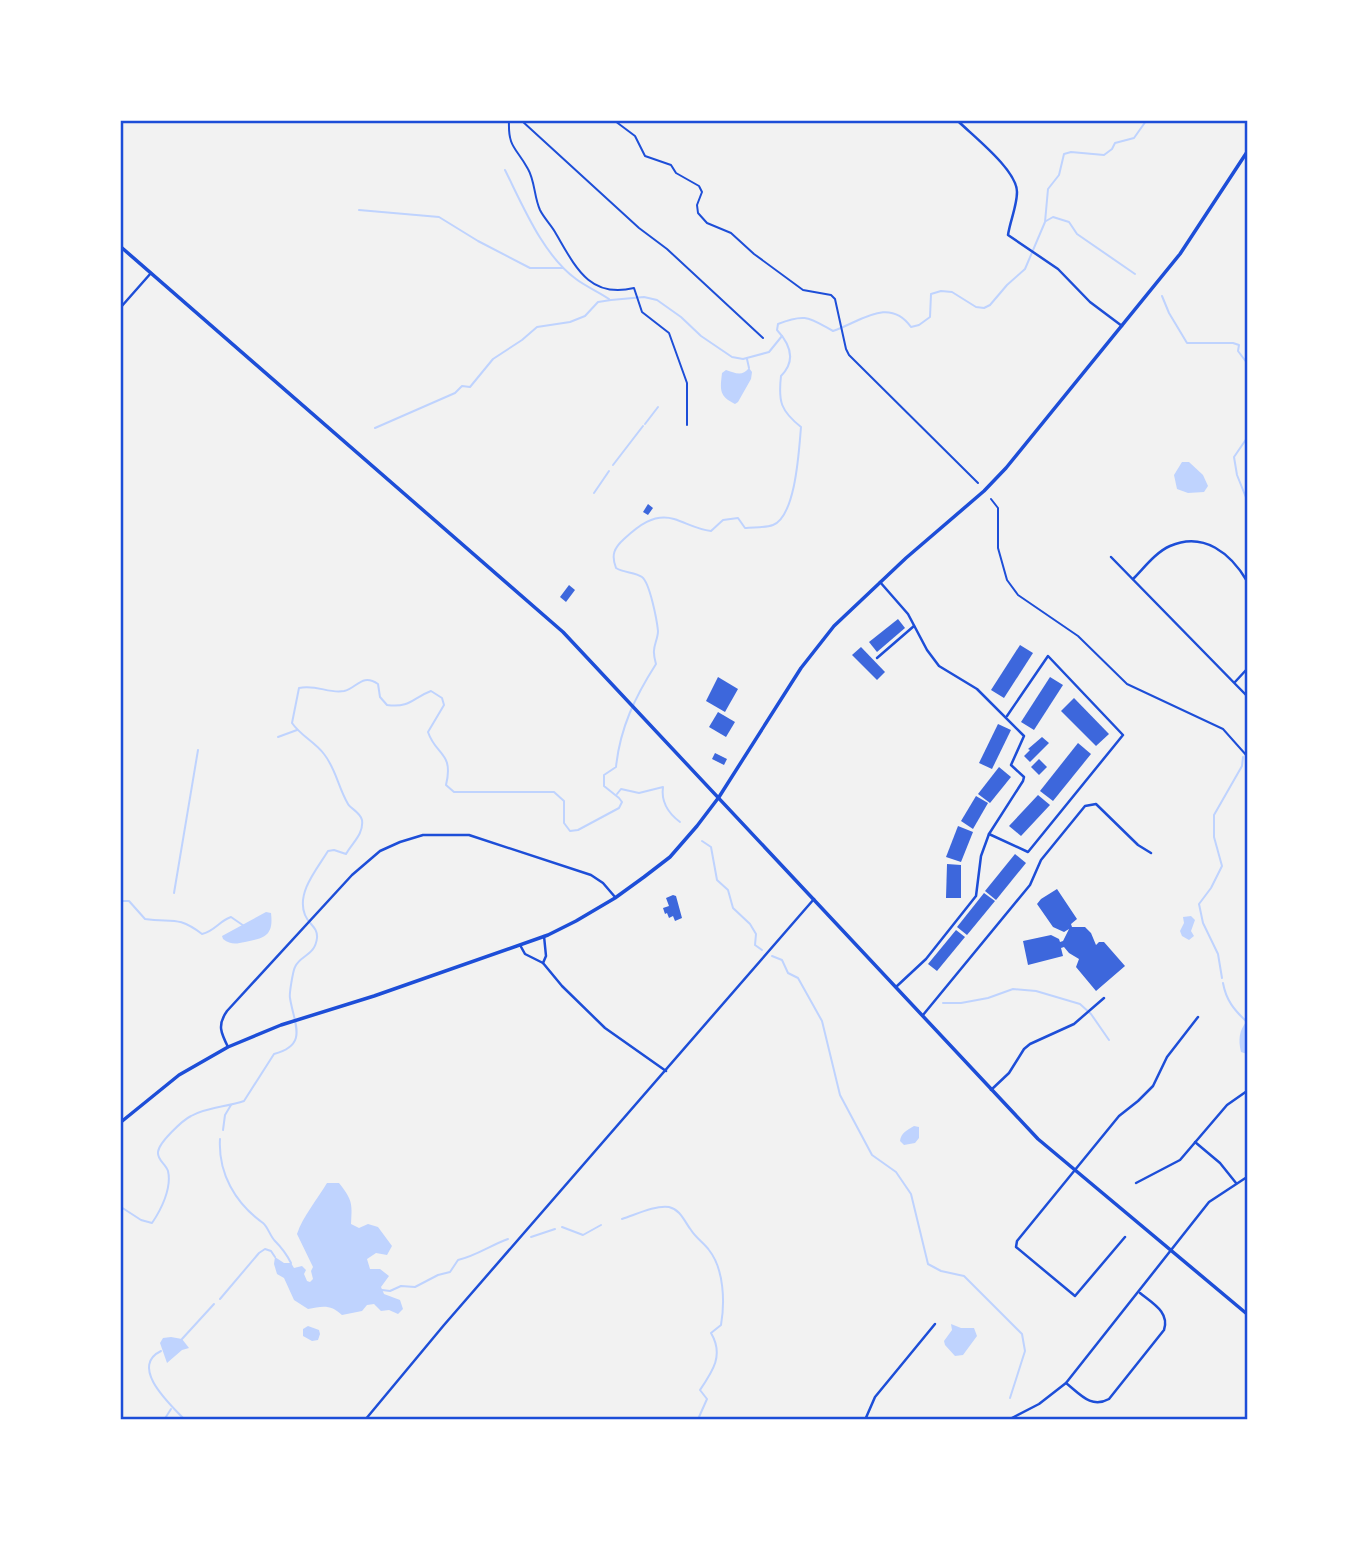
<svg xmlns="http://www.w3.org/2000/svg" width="1368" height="1541" font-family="Jost,sans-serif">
<rect width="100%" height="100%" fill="#f2f2f2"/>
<g fill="#bfd3fe">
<path d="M749,368L752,372L751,379L738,402L735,404C719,396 720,390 722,373L726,370C735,373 742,377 749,368Z"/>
<polygon points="1182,462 1189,462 1203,475 1208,486 1204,492 1188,493 1177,489 1174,475"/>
<path d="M266,912L271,913C274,937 263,938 245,942C236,944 231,945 223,939L222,936Z"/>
<polygon points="1191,916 1195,920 1191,931 1194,936 1189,940 1182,936 1180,931 1184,923 1183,917"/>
<path d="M1247,1021V1054L1241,1052C1238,1040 1239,1030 1247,1021Z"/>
<path d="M914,1126L919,1127V1138L915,1143L904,1145L900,1141C901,1133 907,1130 914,1126Z"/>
<path d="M327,1183H339C353,1201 352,1203 351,1224L359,1228L368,1224L378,1227L392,1246L387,1255L376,1253L367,1259L370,1269H380L389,1276L381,1287L384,1294L400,1300L403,1309L398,1314L389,1310L381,1311L374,1304L367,1305L362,1311L342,1315C331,1304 322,1306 308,1309L294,1300L284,1278L277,1274L274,1264L275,1257L284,1263H291L294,1268L302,1266L306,1270L304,1274L307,1281L310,1282L313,1279L311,1271L313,1267L297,1234C303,1216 317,1200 327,1183Z"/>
<polygon points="951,1324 961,1328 974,1328 977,1336 963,1355 955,1356 945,1345 944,1341 952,1330"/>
<polygon points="308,1326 319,1330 320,1334 318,1340 312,1341 303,1336 303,1329"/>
<polygon points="171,1337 182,1339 189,1348 182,1350 167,1363 160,1343 163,1338"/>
</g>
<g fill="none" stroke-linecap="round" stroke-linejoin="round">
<g stroke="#bfd3fe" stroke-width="2">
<polyline points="1175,121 1183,121"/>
<path d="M505,170C523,206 543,255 576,279C585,286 599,292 609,299"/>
<polyline points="359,210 439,217 478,241 530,268 563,268"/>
<polyline points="1046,221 1053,217 1069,222 1077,234 1135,274"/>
<polyline points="1162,296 1169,313 1187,343 1233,343 1239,345 1238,351 1247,363"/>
<polyline points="747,359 749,368"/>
<polyline points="645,424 658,407"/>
<polyline points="375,428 455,393 462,386 470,387 493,359 522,340 537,327 570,322 585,316 598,302 611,300 644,297 657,300 681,317 701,336 732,357 743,359 769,352 782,336"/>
<polyline points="1247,438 1234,457 1237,475 1247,500"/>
<polyline points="613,465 643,426"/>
<polyline points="594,493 609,471"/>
<polyline points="278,737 297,730"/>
<path d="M617,794L621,789L639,793L663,787C661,801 668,813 680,822"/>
<polyline points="702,841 711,847 717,880 728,890 733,908 750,924 756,934 755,945 762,950"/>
<polyline points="174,893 198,750"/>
<path d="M121,901H129L145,919C172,923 177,915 202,934C215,931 219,921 231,917L244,926"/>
<polyline points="772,956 782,960 788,973 798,978 822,1021 840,1095 872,1155 896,1172 911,1194 928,1264 941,1271 964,1276 1022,1334 1025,1351 1010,1398"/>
<polyline points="1222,978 1218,954 1203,923 1199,904 1211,888 1222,866 1214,837 1214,815 1242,766 1243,757"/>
<path d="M1223,983C1226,1000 1234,1010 1247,1022"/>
<polyline points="943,1003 961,1003 988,998 1013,989 1036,991 1080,1004 1091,1014 1109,1040"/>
<polyline points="223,1130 225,1115 231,1105"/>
<path d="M220,1139C218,1173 235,1203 263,1223C268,1227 270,1236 275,1241C282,1248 286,1253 291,1263"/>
<path d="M121,1207L141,1220L152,1223C161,1210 172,1188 168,1171C166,1164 157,1160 158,1152C159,1142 183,1120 191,1116C207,1107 227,1107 244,1101L274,1054C309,1045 294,1024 290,998C289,994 293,971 295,967C300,955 315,956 317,938C318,927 309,925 305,915C296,893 317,869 328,851L334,850L346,854C352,843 364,834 362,820C360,812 351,809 348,804C338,787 336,769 324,754C315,742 301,736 292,723L299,688C316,684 329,694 344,691C357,688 362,673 378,684L380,697L387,705C411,708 412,698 431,691L442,698L444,705L428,732C436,756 454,752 446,785L454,792H554L564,801V823L570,831L578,830L619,808L622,802L619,798L604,786V775L616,767C620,728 635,697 656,664C655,660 654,657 654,653C653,646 658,639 658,631C657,621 650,583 642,577C635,572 624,573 616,568C611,555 614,548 624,539C638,526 654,513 674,519C687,523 696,529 711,531L723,520L738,518L745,528C753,527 765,528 773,525C796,516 799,449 801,427C781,411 778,402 781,376C797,360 790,344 777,330L778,324C806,313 809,318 833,331C860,322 889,296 911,327L919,325L930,317L931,294L941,291L952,292L976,307L984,308L990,305L1007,285L1025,269L1045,222L1048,189L1059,175L1064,154L1071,152L1104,155L1112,149L1115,143L1134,138L1146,121"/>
<path d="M622,1219C635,1215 655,1205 669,1207C681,1210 684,1221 691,1230C696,1238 704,1243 709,1250C724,1269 725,1302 721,1325L711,1333C724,1355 713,1371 700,1390L707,1399L699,1417L700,1420"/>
<polyline points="562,1227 583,1235 601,1225"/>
<polyline points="531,1237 555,1229"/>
<path d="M382,1290L390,1291L401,1286L415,1287L438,1275L450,1272L458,1260C476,1256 491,1245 508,1239"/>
<polyline points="220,1299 259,1253 265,1249 271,1251 275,1257"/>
<polyline points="182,1339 214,1304"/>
<path d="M161,1351C128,1367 172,1406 185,1420"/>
<polyline points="164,1420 171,1409"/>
</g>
</g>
<g fill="#3d67dc">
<polygon points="648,504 653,508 648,515 643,512"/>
<polygon points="569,585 575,590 566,602 560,597"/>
<polygon points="898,619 905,628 877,652 869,642"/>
<polygon points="1020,645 1033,653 1004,698 991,690"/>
<polygon points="861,647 885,672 877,680 852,655"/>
<polygon points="718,677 738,689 725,712 706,701"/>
<polygon points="1050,677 1063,685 1034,730 1021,722"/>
<polygon points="1074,698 1109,734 1096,746 1061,711"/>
<polygon points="718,712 735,722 726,737 709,727"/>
<polygon points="998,724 1011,730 992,769 979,763"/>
<polygon points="1042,737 1049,743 1030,762 1024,756 1030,750 1028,749"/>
<polygon points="1078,743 1091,754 1053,801 1040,791"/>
<polygon points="715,753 727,759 724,765 712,759"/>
<polygon points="1039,759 1047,767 1039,775 1031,767"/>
<polygon points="999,767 1011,777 990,803 978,794"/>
<polygon points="1038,795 1050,805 1021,836 1009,826"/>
<polygon points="976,796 988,803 973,829 961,821"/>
<polygon points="958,826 973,832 961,862 946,857"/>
<polygon points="1015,854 1026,863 996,900 985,891"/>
<polygon points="947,864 961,865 961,898 946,898"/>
<polygon points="1057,889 1077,919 1071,924 1072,927 1085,927 1091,933 1096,945 1099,942 1104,942 1125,966 1096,991 1076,967 1079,959 1069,953 1064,947 1061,948 1063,956 1028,965 1023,941 1051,935 1059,939 1060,942 1063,941 1069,929 1064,932 1053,927 1037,904 1041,899"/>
<polygon points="984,893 995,901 967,935 957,927"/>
<polygon points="673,895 676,896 682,918 675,921 673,916 669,918 667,913 665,914 663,908 669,906 666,898"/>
<polygon points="956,930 965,937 937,971 928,964"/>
</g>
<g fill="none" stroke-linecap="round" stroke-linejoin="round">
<g stroke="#1d4ed8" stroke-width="2">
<path d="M509,121C508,148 516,147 528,169C535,181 534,197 540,210C544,218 551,225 555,232C575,266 589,299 634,288L642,312L669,333L687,383V425"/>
<polyline points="522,121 639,228 667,249 763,338"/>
<polyline points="615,121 635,136 645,156 671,165 676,173 699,186 702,192 697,205 698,213 707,223 731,233 754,254 803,290 831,295 835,299 846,349 849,355 978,483"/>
<polyline points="991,499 998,508 998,548 1007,580 1018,595 1078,636 1127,684 1223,729 1247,756"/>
</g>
<g stroke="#1d4ed8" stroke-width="2.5">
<path d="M958,121C973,136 1017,170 1017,192C1017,206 1010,221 1008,235L1058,269L1090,302L1122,326"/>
<polyline points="121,307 151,273"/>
<polyline points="1111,557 1247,696"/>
<path d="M1133,579C1144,568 1156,552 1170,546C1204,531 1231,554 1247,581"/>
<polyline points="880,582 908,614 927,650 939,666 977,689 1024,736 1011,765 1024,777 1023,781 989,834 981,856 976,896 926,959 897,986"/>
<polyline points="877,658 914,626"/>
<polyline points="1235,682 1247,669"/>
<polyline points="989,834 1028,852 1123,735 1048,656 1007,716"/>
<polyline points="520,945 525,954 543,963 562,986 605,1028 666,1071"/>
<polyline points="543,963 546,956 544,936"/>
<polyline points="923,1015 1030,885 1041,860 1085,806 1096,804 1138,845 1151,853"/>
<path d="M228,1047C221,1033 217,1025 227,1011L352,875L380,851L400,842L423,835H469L591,875L603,883L615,897"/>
<polyline points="991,1090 1009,1073 1024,1049 1030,1044 1074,1024 1104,998"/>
<polyline points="1195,1142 1220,1163 1236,1183"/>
<polyline points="1136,1183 1180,1160 1227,1105 1247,1091"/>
<polyline points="1125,1237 1075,1296 1016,1247 1017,1241 1119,1116 1138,1101 1153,1086 1167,1057 1198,1017"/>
<path d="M1066,1383C1080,1394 1091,1409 1109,1399L1164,1330C1170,1312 1152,1303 1140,1293"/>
<polyline points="365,1420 444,1325 814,899"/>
<polyline points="865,1420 875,1397 935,1324"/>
<polyline points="1008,1420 1039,1404 1066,1383 1209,1202 1247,1177"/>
</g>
<polyline stroke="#1d4ed8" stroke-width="3.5" points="121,247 563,632 1038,1139 1247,1314"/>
<polyline stroke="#1d4ed8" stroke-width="3.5" points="121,1122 179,1075 228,1047 281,1025 374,996 548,935 576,921 615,898 644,877 670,857 697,826 719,797 801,668 834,626 906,558 984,491 1006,468 1180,254 1247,152"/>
</g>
<rect width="1368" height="1541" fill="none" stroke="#ffffff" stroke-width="245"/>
<rect x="122" y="122" width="1124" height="1296" fill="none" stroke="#1d4ed8" stroke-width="2.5"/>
</svg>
